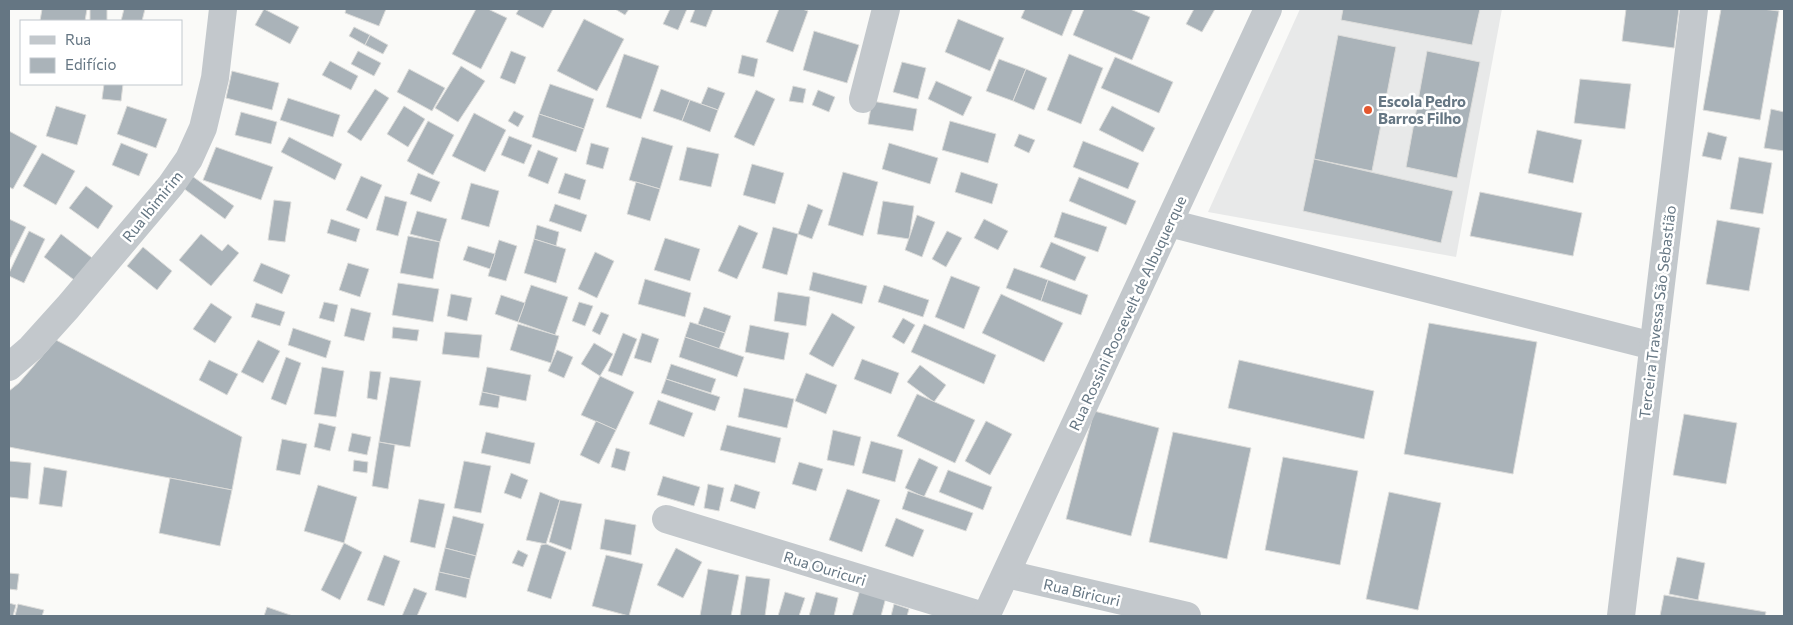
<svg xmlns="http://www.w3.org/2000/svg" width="1793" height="625" font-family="Commissioner,sans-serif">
<rect width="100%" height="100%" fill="#fafaf8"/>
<polygon fill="#e8e9e9" points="1300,9 1502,9 1456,257 1208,212"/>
<g fill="#aab3b9" stroke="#dcdcda">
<polygon points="42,9 87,9 85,21 40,21"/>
<rect x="90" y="9" width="17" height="12"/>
<polygon points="124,9 145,9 142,21 121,21"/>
<polygon points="264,9 299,27 290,44 255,25"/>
<polygon points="346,9 386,9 379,26 345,13"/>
<polygon points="476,9 488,9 507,18 481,69 452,54"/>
<polygon points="519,9 553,9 543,28 516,14"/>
<polygon points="615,9 629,9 625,15"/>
<polygon points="670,9 687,9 678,30 663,24"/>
<polygon points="695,9 713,9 706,27 690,22"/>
<polygon points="779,9 802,9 808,11 793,52 766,42"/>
<polygon points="1025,9 1073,9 1062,36 1021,18"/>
<polygon points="1084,9 1130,9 1150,17 1132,60 1073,35"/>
<polygon points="1194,9 1215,9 1202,32 1186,24"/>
<polygon points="1343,9 1480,9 1472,45 1341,20"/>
<polygon points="1626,9 1679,9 1674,48 1622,41"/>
<polygon points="1721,9 1762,9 1779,11 1760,120 1703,110"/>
<polygon points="584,19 624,39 597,91 557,71"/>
<polygon points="958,19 1004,38 990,71 945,52"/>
<polygon points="354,27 370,35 365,45 349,36"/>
<polygon points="814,31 859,45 847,83 803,70"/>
<polygon points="370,35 388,45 383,54 365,45"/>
<polygon points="1338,35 1396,47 1372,171 1314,159"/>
<polygon points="358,51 381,63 374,76 351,64"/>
<polygon points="511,51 526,57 515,84 500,78"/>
<polygon points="1427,51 1480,62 1457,178 1406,167"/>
<polygon points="624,54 659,66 641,119 606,107"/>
<polygon points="1069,54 1103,68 1081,124 1047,110"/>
<polygon points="742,55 758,59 754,77 738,73"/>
<polygon points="1115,57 1173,82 1159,113 1101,88"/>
<polygon points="999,59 1026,69 1013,101 986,91"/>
<polygon points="330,61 358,76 351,90 322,75"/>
<polygon points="902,62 926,68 918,99 893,92"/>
<polygon points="461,66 485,81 458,122 435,108"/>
<polygon points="409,69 445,88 432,111 397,92"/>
<polygon points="1026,69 1047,78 1034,110 1013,101"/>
<polygon points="232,71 279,83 272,110 226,98"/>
<polygon points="1580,79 1631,84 1625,129 1574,123"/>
<polygon points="936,81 972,97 963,116 928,99"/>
<polygon points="104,84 123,84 121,101 102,99"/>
<polygon points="550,84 594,99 584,129 539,114"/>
<polygon points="793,86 806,89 803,103 789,101"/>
<polygon points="708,87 725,93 718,110 701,104"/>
<polygon points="375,89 389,98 361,141 347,132"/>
<polygon points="661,89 690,100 682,121 653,111"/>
<polygon points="756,90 775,99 754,146 734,137"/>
<polygon points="818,90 835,97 829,112 812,105"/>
<polygon points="288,98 340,115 333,137 280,120"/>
<polygon points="690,100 718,110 710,132 682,121"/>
<polygon points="872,101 917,109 913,131 868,124"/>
<polygon points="56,106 86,115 77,145 46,136"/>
<polygon points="127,106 167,119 156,148 117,134"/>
<polygon points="404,106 425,119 408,147 387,134"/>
<polygon points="1112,106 1155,128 1143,152 1099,130"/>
<polygon points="1771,109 1784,112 1784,151 1764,148"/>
<polygon points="514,111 524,116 518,127 508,121"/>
<polygon points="241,112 277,122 271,144 235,135"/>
<polygon points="474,113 506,130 485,172 452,156"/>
<polygon points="539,114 584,129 576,152 532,137"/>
<polygon points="428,121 454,135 433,175 407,161"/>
<polygon points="950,121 996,134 988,163 942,150"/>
<polygon points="1537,130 1582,140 1573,183 1528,173"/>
<polygon points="9,131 37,146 13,189 9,187"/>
<polygon points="1708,132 1727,137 1721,160 1702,156"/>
<polygon points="1019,134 1035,140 1029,153 1014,146"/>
<polygon points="509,136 532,145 524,164 501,155"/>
<polygon points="289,137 342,164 335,180 281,152"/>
<polygon points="642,137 673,146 660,189 629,180"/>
<polygon points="1083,141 1139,163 1128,189 1073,167"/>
<polygon points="121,143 148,154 139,176 112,165"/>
<polygon points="591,143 609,148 603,169 586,164"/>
<polygon points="889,143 938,158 930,184 882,169"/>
<polygon points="216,147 273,167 261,200 203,180"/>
<polygon points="687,147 719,154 711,187 679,180"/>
<polygon points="538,150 558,158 548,184 528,176"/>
<polygon points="42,153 75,171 56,205 23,186"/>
<polygon points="1739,157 1772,163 1763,214 1730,209"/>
<polygon points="1314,159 1453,191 1441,243 1303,211"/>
<polygon points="752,164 784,173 775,204 743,195"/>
<polygon points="843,172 878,182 863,236 828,225"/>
<polygon points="961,172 998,184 992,204 955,192"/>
<polygon points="418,173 440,182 431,202 410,194"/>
<polygon points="565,173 586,180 580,200 558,193"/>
<polygon points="192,176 234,206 225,219 183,188"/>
<polygon points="361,176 382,185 367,219 346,210"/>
<polygon points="1079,177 1136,201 1126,225 1069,201"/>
<polygon points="636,182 660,189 650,221 627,214"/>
<polygon points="471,183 499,191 489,227 461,219"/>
<polygon points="86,186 113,206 98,229 69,208"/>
<polygon points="1480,192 1582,213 1573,256 1470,236"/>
<polygon points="385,196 407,202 398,236 376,230"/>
<polygon points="274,200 291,202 285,242 268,240"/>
<polygon points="883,201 914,206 909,239 877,234"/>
<polygon points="555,204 587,215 581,232 549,221"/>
<polygon points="808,204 823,210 812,239 798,234"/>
<polygon points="417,211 447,219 440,242 410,234"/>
<polygon points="1062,212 1107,227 1098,252 1054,237"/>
<polygon points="917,215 935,222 922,257 905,250"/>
<polygon points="9,219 26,227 9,261"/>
<polygon points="331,219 360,229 356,242 327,233"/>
<polygon points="984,219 1008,231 998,250 974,238"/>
<polygon points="1717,220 1760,228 1749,291 1706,284"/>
<polygon points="537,225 559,232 556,246 534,239"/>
<polygon points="739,225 758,233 737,279 718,271"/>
<polygon points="773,227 798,234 787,275 762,268"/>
<polygon points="29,231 45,239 24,283 9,276 9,273"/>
<polygon points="947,231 962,238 946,267 932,259"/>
<polygon points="61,234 100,264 82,286 44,257"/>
<polygon points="201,234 222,251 228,244 239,253 211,286 179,260"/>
<polygon points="408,236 440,242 433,279 400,273"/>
<polygon points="665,238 700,249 690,281 654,270"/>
<polygon points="534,239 566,249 556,283 524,273"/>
<polygon points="499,240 517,246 506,281 488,276"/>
<polygon points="1051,242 1086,257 1075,281 1040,267"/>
<polygon points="468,246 495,254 490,269 463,260"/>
<polygon points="143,247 172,271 157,290 127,266"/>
<polygon points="595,252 614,261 597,298 578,289"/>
<polygon points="261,263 290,275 282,294 253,281"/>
<polygon points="348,263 369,269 360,297 339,290"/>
<polygon points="1014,268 1048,280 1041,301 1006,288"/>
<polygon points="813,272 867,286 862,304 809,290"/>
<polygon points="951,276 980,287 964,329 935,317"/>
<polygon points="645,279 691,293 685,317 638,304"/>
<polygon points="1048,280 1088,295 1081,315 1041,301"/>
<polygon points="398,283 439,289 433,322 392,315"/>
<polygon points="531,285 568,297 555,335 518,322"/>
<polygon points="884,285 929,300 923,317 878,302"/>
<polygon points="778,292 810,297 806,326 774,321"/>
<polygon points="451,294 472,298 467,321 447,316"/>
<polygon points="1001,294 1063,323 1044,362 982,333"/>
<polygon points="501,295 525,303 518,322 495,314"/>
<polygon points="324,302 338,305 334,322 319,318"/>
<polygon points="579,302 593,306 585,326 572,321"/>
<polygon points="211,303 232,317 215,343 193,329"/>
<polygon points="256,303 285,312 280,326 251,317"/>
<polygon points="704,307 731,316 725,333 698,324"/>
<polygon points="351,308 371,313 364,341 344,336"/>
<polygon points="601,312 609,315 600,335 592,331"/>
<polygon points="832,313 855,327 833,367 809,354"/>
<polygon points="903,318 915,325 904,344 892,337"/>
<polygon points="690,322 725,333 719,349 685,337"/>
<polygon points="1429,323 1537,342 1513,474 1404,454"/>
<polygon points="518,324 559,336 551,363 510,350"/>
<polygon points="924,324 996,355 984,384 911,352"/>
<polygon points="750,325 789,333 784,360 745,352"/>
<polygon points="393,327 419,330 417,341 392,338"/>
<polygon points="293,328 331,341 326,358 288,345"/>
<polygon points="445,332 482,335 479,358 442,354"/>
<polygon points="623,333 637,339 622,376 608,371"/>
<polygon points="642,333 659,339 651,363 634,358"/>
<polygon points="685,337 744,357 737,377 679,357"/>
<polygon points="56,340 242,437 232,490 9,447 9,391 19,383"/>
<polygon points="258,340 280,351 263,383 241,372"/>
<polygon points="594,343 613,354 600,376 581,364"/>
<polygon points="557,350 573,357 564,378 548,371"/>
<polygon points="286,357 301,363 286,405 271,399"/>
<polygon points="862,359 899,373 891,394 854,379"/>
<polygon points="209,360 238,374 227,395 199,380"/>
<polygon points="1239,360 1374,391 1364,439 1228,408"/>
<polygon points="671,364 716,379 711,393 666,379"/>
<polygon points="920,365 946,385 934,402 907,382"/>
<polygon points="322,367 344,371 336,417 314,414"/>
<polygon points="487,367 531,375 526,401 482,392"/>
<polygon points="370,371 381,372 377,400 367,398"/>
<polygon points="806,373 837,385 826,414 795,401"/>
<polygon points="600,376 634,392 616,430 581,415"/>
<polygon points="390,377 421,381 410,447 379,442"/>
<polygon points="666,379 720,397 715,411 661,393"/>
<polygon points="744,388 794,399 787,428 738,417"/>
<polygon points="482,392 500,396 498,408 479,405"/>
<polygon points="917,394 975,420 955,463 897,436"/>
<polygon points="658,400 693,413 684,437 649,424"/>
<polygon points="1094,411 1159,428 1131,536 1066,519"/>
<polygon points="1684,414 1737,423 1726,484 1673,475"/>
<polygon points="596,421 616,430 599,464 580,455"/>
<polygon points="986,421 1012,434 990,475 965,461"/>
<polygon points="319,423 336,427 330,451 314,447"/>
<polygon points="727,425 781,438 775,463 720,450"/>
<polygon points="833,430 861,437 854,466 827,460"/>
<polygon points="486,432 535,443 530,464 481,453"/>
<polygon points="1173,432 1251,448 1227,559 1149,542"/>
<polygon points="352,433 371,437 367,455 348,451"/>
<polygon points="282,439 307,444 300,475 276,470"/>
<polygon points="871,441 903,450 895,482 862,473"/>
<polygon points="379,442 395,445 388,489 372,486"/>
<polygon points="616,448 630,452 625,471 611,467"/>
<polygon points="1283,457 1358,471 1340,565 1265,550"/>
<polygon points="919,458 938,467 924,497 905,488"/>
<polygon points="354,460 368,462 367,473 353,471"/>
<polygon points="9,461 31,463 28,499 9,497"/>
<polygon points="464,461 491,466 481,513 454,508"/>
<polygon points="799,462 823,469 816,491 792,484"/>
<polygon points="44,467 67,471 62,507 39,504"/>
<polygon points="948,470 992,487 983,510 939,492"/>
<polygon points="511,473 528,480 521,499 504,493"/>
<polygon points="663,476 700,487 694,506 657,495"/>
<polygon points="170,478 232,490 220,546 159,533"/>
<polygon points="708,484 724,488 719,511 704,508"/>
<polygon points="735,484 760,492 755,509 730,501"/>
<polygon points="318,485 357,497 344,543 304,531"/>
<polygon points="847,489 880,500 862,552 829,540"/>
<polygon points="908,491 973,513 966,531 902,509"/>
<polygon points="540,492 560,500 546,544 526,540"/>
<polygon points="1389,492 1441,503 1418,610 1366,599"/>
<polygon points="419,499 445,504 435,548 410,542"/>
<polygon points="560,500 582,504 571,550 549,542"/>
<polygon points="453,516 484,524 476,556 445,548"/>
<polygon points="896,518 924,530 913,557 885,546"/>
<polygon points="605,519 636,525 631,555 600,549"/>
<polygon points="344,543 362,552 340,600 321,590"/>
<polygon points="546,544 566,552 551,599 527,591 541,545"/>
<polygon points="445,548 476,556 470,579 439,572"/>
<polygon points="676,548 702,562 683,598 657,585"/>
<polygon points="518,550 528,555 523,567 512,563"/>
<polygon points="384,555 400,561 384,606 367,600"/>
<polygon points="606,555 643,564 629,616 592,606"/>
<polygon points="1677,557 1705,563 1698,600 1669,594"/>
<polygon points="708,569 739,575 731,616 700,616"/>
<polygon points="439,572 470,579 466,598 435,590"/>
<polygon points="9,573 19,574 17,590 9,589"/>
<polygon points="746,576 770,579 765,616 740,616"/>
<polygon points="414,588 427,593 417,616 402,616"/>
<polygon points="860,590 886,597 881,616 852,616"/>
<polygon points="785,592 805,598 799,616 778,616"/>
<polygon points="816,592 838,598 834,616 809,616"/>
<polygon points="1664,595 1766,612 1765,616 1660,616"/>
<polygon points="9,603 16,605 13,616 9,616"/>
<polygon points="18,604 44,610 42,616 15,616"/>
<polygon points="894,604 909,609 907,616 891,616"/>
<polygon points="267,607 293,616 264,616"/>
</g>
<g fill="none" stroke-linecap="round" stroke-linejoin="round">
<g stroke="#c3c8cc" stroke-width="28">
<polyline points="863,99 886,9"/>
<polyline points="1169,223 1653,346"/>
<polyline points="9,367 31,348 68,307 171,185 189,159 203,128 215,78 223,9"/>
<polyline points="666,519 983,616"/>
<polyline points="1007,574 1187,616"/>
<polyline points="986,616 1268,9"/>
<polyline points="1621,616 1694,9"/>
</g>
</g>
<circle fill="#e4572e" stroke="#fff" stroke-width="2" cx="1368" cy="110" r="5"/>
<g text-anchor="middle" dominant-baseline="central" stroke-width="5" stroke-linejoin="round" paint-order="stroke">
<g font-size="15" font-weight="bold" fill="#657683" stroke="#fff" text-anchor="start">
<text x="1378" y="101">Escola Pedro<tspan x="1378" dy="17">Barros Filho</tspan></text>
</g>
<g font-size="15" fill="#657683" stroke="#fff">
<text transform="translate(152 206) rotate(-51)">Rua Ibimirim</text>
<text transform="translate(1657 312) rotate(-83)">Terceira Travessa São Sebastião</text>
<text transform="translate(1127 313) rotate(-65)">Rua Rossini Roosevelt de Albuquerque</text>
<text transform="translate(825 568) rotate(17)">Rua Ouricuri</text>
<text transform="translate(1082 592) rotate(13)">Rua Biricuri</text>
</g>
</g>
<rect width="1793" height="625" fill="none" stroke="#657683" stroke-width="20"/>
<rect x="20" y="20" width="162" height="65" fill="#ffffff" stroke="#c1c8cd"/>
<rect x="30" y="36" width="25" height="8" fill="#c3c8cc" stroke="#c1c8cd"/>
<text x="65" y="45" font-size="15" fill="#657683">Rua</text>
<rect x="30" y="58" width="25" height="15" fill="#aab3b9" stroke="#c1c8cd"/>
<text x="65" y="70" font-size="15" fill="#657683">Edifício</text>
</svg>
